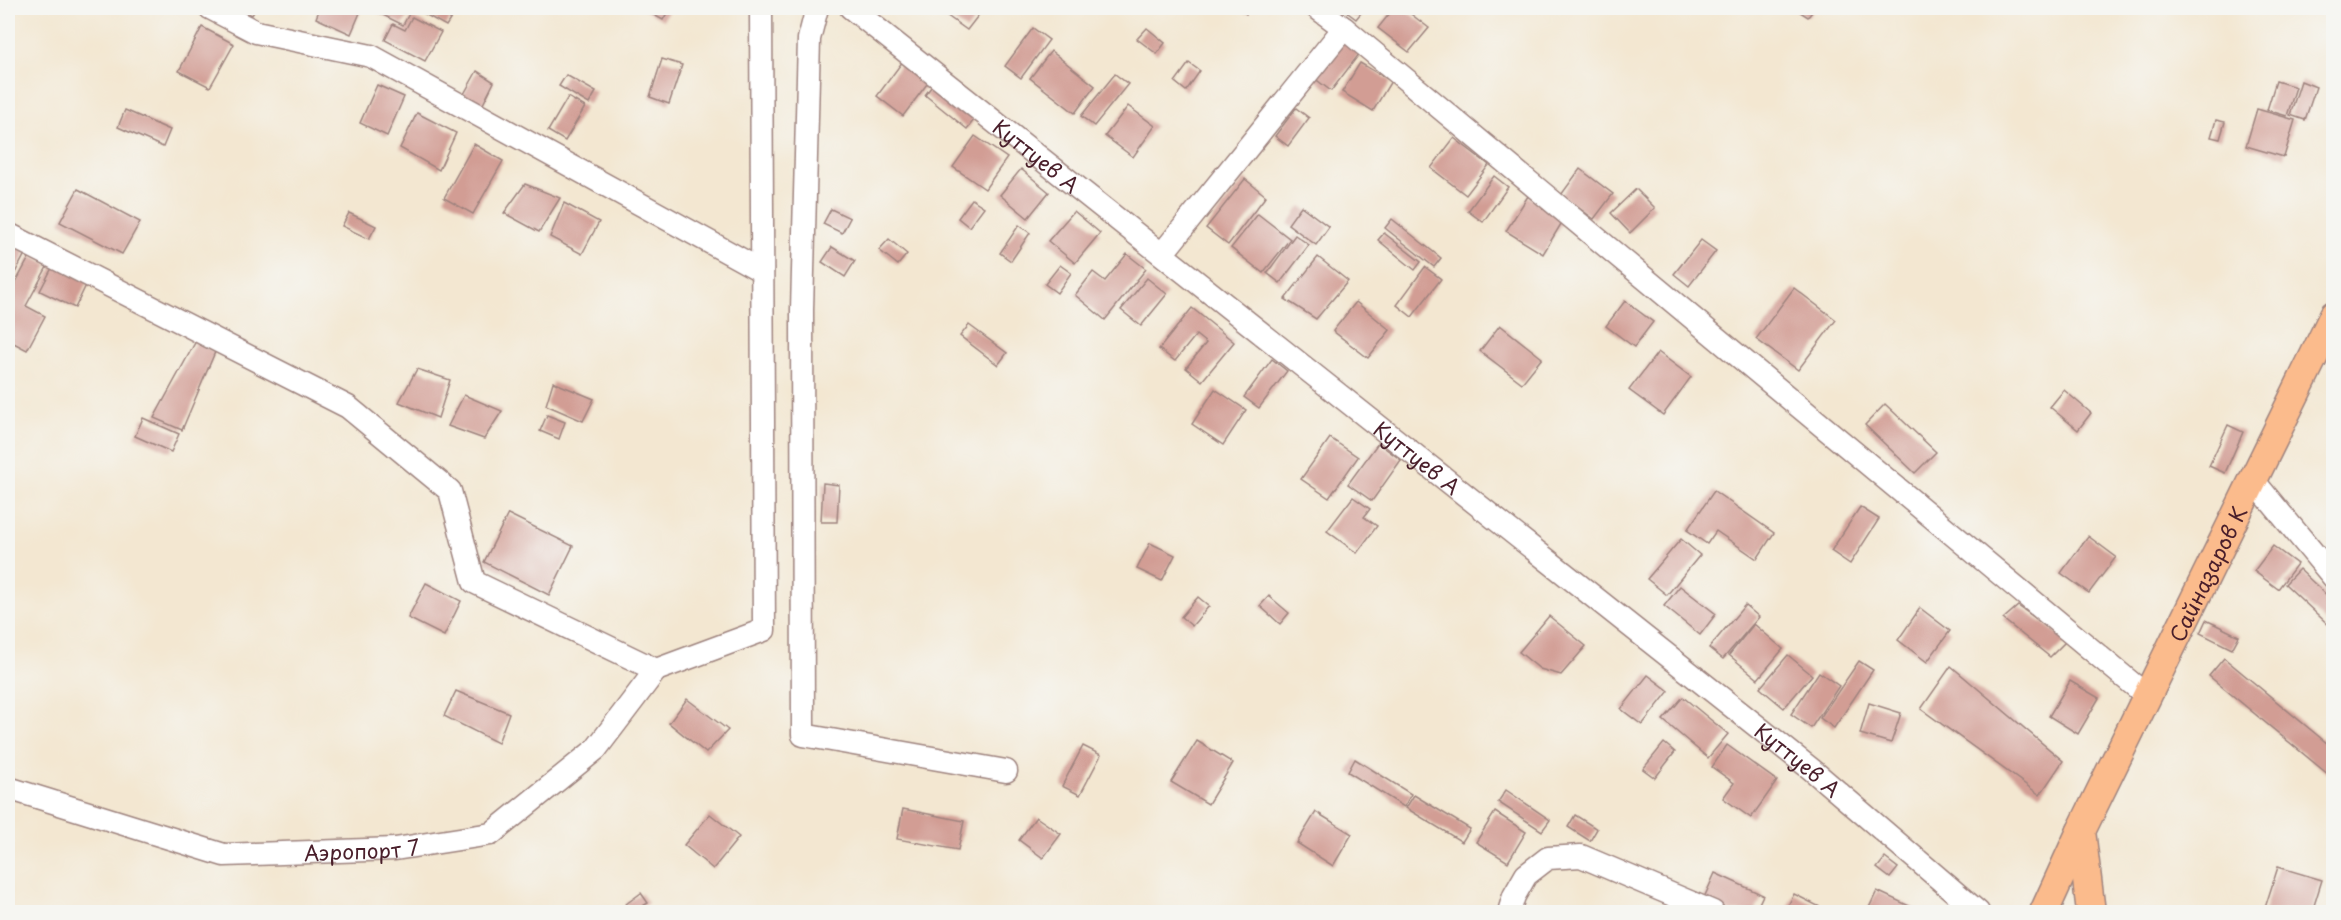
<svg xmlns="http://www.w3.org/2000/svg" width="2341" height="920" font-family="'Playpen Sans',sans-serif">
<rect width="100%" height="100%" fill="#f6f6f2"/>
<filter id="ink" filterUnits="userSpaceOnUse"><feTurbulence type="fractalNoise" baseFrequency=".0167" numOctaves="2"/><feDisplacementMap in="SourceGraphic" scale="12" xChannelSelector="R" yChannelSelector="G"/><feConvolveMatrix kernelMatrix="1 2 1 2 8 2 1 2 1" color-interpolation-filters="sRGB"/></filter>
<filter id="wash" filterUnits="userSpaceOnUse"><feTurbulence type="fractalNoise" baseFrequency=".008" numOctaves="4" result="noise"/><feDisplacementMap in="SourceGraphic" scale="24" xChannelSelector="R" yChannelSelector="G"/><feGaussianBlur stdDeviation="1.35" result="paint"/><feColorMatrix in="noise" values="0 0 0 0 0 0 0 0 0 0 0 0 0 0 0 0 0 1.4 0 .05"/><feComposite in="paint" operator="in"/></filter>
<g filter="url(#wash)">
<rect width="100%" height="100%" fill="#f3e7d1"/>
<g id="blocks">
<g fill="#d29d94">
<polygon points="238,8 256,8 252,15"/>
<polygon points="320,8 362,8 351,34 316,18"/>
<polygon points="375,8 412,8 403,25 373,10"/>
<polygon points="414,8 440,8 453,15 446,26"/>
<polygon points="641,8 670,8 663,20"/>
<polygon points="941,8 984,8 967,30 939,10"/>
<polygon points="1238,8 1252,8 1246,14"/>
<polygon points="1346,8 1365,8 1356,19 1344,10"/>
<polygon points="1394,8 1403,8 1429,28 1409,52 1378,28"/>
<polygon points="1794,8 1815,8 1808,17"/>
<polygon points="412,17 441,32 425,61 385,40 393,24 405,30"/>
<polygon points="202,27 234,44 210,87 179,71"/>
<polygon points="1033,28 1049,40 1021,78 1005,66"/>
<polygon points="1147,28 1165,43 1157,54 1137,39"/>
<polygon points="1342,40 1360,53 1331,91 1313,77"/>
<polygon points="1051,51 1095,86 1075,113 1030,78"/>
<polygon points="662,59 682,65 669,104 650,97"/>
<polygon points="903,61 930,80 903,116 877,96"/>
<polygon points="1189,63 1200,71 1186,91 1175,82"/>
<polygon points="1360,63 1391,81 1373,111 1342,92"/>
<polygon points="477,71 494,82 481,108 460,101"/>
<polygon points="1115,74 1128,84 1094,126 1081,116"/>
<polygon points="566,75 596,92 589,104 559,86"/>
<polygon points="2276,81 2296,87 2287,116 2267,110"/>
<polygon points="2301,81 2316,87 2305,120 2290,115"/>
<polygon points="935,82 977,116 967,129 925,95"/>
<polygon points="377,85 404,97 387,136 360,123"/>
<polygon points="568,97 585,107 565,141 548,131"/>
<polygon points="1128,106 1155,126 1133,157 1105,136"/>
<polygon points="1296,108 1309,118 1288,146 1275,136"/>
<polygon points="2257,109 2295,120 2284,157 2246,146"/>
<polygon points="125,110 170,130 163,147 118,127"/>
<polygon points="417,113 456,133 439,170 400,148"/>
<polygon points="2216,120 2225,122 2220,139 2211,137"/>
<polygon points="975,136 1007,158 985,189 953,167"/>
<polygon points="1454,138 1489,165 1466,195 1431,168"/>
<polygon points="474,144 503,161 473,214 444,198"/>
<polygon points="1021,169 1049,192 1028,218 1000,195"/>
<polygon points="1580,169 1613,194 1594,219 1561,195"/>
<polygon points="1494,176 1508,187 1483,222 1468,211"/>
<polygon points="1245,179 1266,196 1228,245 1206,228"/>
<polygon points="525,184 560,198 539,232 504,213"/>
<polygon points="78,189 140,222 122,254 60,222"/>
<polygon points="1636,189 1655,208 1630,233 1611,213"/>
<polygon points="1528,196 1564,219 1543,254 1506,231"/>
<polygon points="972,199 984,207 969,227 958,218"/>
<polygon points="564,203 599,222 582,254 550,237"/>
<polygon points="1301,206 1329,227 1316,245 1288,224"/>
<polygon points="831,209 850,218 842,233 823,224"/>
<polygon points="1074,211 1100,233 1075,263 1048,241"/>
<polygon points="349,213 376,226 369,239 342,226"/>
<polygon points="1258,214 1290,239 1263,273 1231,248"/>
<polygon points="1392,219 1441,258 1434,267 1385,228"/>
<polygon points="1019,225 1030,233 1011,261 1000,253"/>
<polygon points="1384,233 1421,262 1415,270 1378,240"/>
<polygon points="1295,235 1309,245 1280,283 1267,273"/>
<polygon points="889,239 907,254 898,265 879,250"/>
<polygon points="1701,240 1716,251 1689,286 1674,274"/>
<polygon points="8,243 26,252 15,273 8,269"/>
<polygon points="832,247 855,261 845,277 822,262"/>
<polygon points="1127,254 1146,269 1105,320 1075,295 1093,272 1105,281"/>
<polygon points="30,256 48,265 26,306 45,316 27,350 8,340 8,297"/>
<polygon points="1318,257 1348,281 1316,319 1285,299"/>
<polygon points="54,264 88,281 75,308 40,291"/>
<polygon points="1060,265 1071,273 1057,293 1045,284"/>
<polygon points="1425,267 1441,279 1412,317 1397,305"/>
<polygon points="1147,278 1167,294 1141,326 1121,310"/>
<polygon points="1794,288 1836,320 1798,370 1756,339"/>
<polygon points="1625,301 1653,322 1634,347 1606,326"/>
<polygon points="1356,302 1390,330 1368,358 1333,331"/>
<polygon points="1192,308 1234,342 1202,381 1186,368 1206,343 1196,335 1175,361 1159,349"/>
<polygon points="969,325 1007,353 998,365 960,336"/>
<polygon points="1500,325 1542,358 1522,383 1480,351"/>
<polygon points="196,341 215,352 182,430 154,418"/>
<polygon points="1658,352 1691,377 1663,415 1629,390"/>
<polygon points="1272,359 1287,371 1259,408 1244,397"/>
<polygon points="417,369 450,380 438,418 399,402"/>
<polygon points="553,382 594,399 583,421 546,405"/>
<polygon points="1215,389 1246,410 1223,445 1192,424"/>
<polygon points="2064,390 2091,413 2078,430 2050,407"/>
<polygon points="464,395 502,411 484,439 448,426"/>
<polygon points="1885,404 1936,452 1915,473 1865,425"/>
<polygon points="547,415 565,422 559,439 540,431"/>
<polygon points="143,418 179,434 171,452 135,436"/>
<polygon points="2228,425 2243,432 2225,473 2209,466"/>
<polygon points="1330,438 1358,457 1329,498 1301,479"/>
<polygon points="1378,443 1401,460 1372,501 1348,484"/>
<polygon points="823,483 839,485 837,522 821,522"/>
<polygon points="1714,491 1774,533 1757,559 1716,531 1707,544 1687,530"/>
<polygon points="1353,497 1370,509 1364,517 1377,526 1357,553 1327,531"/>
<polygon points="1860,507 1879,519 1850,564 1831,551"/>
<polygon points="508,514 573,546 549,595 484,562"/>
<polygon points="2088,536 2116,557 2089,593 2061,573"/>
<polygon points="1681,539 1700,555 1667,595 1647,579"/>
<polygon points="1150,543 1175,555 1162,581 1137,569"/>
<polygon points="2273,546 2297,564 2278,589 2254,571"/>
<polygon points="2299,569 2334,602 2334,630 2285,584"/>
<polygon points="426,583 461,601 444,636 408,618"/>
<polygon points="1680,586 1716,614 1700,635 1664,606"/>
<polygon points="1269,596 1289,613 1280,624 1260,606"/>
<polygon points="1198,597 1209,606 1192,626 1181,617"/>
<polygon points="1745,605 1759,617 1723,659 1709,648"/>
<polygon points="2018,606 2067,640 2050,657 2003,619"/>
<polygon points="1920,608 1950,631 1927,662 1898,640"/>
<polygon points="1549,616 1586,646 1561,675 1540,669 1519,652"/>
<polygon points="2206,620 2239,636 2232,649 2200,633"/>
<polygon points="1754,624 1783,649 1758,679 1729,655"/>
<polygon points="1788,655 1812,675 1784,708 1760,688"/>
<polygon points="2224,658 2334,749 2334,769 2329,775 2209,676"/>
<polygon points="1859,661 1873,670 1834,728 1820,718"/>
<polygon points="1951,666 2063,761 2040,795 1921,709"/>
<polygon points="1819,672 1839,686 1811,728 1791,714"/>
<polygon points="1648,675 1669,691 1642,725 1621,709"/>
<polygon points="2070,681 2099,698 2078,734 2049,716"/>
<polygon points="456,691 509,713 498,743 444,716"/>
<polygon points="1683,697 1728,734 1708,758 1663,720"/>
<polygon points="687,699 728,730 706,753 669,723"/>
<polygon points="1869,703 1901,713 1891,743 1860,734"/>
<polygon points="1197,741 1233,763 1208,804 1171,782"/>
<polygon points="1664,743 1675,752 1655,778 1643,769"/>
<polygon points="1727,745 1777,781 1751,818 1723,798 1734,783 1712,767"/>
<polygon points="1083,746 1101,755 1080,795 1062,786"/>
<polygon points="1355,759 1411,794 1404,807 1348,772"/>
<polygon points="1506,790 1550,820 1542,831 1498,802"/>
<polygon points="1414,795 1470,829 1462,842 1406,808"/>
<polygon points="903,809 964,821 958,850 897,839"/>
<polygon points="1316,812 1352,834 1333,866 1297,843"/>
<polygon points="1495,812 1526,832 1508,862 1476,842"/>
<polygon points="710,814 739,837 713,869 684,845"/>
<polygon points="1575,815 1597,829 1590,841 1568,827"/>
<polygon points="1036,817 1061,834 1043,858 1019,840"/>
<polygon points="1885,858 1898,868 1890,878 1877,868"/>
<polygon points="2278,867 2322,880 2312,912 2264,911"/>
<polygon points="1715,873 1763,895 1755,912 1732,912 1703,900"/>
<polygon points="1877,891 1918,910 1917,912 1867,912"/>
<polygon points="641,893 648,903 633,912 626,904"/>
<polygon points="1794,894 1822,908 1820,912 1785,912"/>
</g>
</g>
</g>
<g filter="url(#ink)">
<use href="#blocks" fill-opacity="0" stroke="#9e837e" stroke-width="1.5"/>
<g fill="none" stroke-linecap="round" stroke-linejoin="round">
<defs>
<g id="minor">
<polyline points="210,8 256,32 371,56 762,271"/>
<polyline points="817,8 809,39 802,310 803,735 1006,771"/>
<path id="s1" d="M851,8L1811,769L1978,912"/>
<polyline points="1344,28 2147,696"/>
<polyline points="8,234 348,407 450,491 474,582 656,670 764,630 761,8"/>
<polyline points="1162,254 1344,28 1317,8"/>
<polyline points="2253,480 2334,578"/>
<path id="s2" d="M8,788L224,855L395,849L491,834L596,749L656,670"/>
<polyline points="1509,912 1514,896 1526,875 1548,858 1581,856 1713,912"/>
</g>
<g id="major">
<polyline points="2081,831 2091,912"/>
<path id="s3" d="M2044,912L2081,831L2334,315"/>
</g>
</defs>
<use href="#minor" stroke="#9e837e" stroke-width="25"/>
<use href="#major" stroke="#9e837e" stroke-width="31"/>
<use href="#minor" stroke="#fff" stroke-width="22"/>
<use href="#major" stroke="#fbbb8c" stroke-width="28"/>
</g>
</g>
<g text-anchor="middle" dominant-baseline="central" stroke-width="4.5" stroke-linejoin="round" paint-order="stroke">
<g font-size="21" fill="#4a1f2b" stroke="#f6f6f2">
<text stroke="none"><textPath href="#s1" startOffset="237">Куттуев А</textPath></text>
<text stroke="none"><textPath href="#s1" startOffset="723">Куттуев А</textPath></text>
<text stroke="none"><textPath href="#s3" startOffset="376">Сайназаров К</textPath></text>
<text stroke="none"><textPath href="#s1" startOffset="1209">Куттуев А</textPath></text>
<text stroke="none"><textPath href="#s2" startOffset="364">Аэропорт 7</textPath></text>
</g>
</g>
<rect width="2341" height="920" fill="none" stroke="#f6f6f2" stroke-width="30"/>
</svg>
